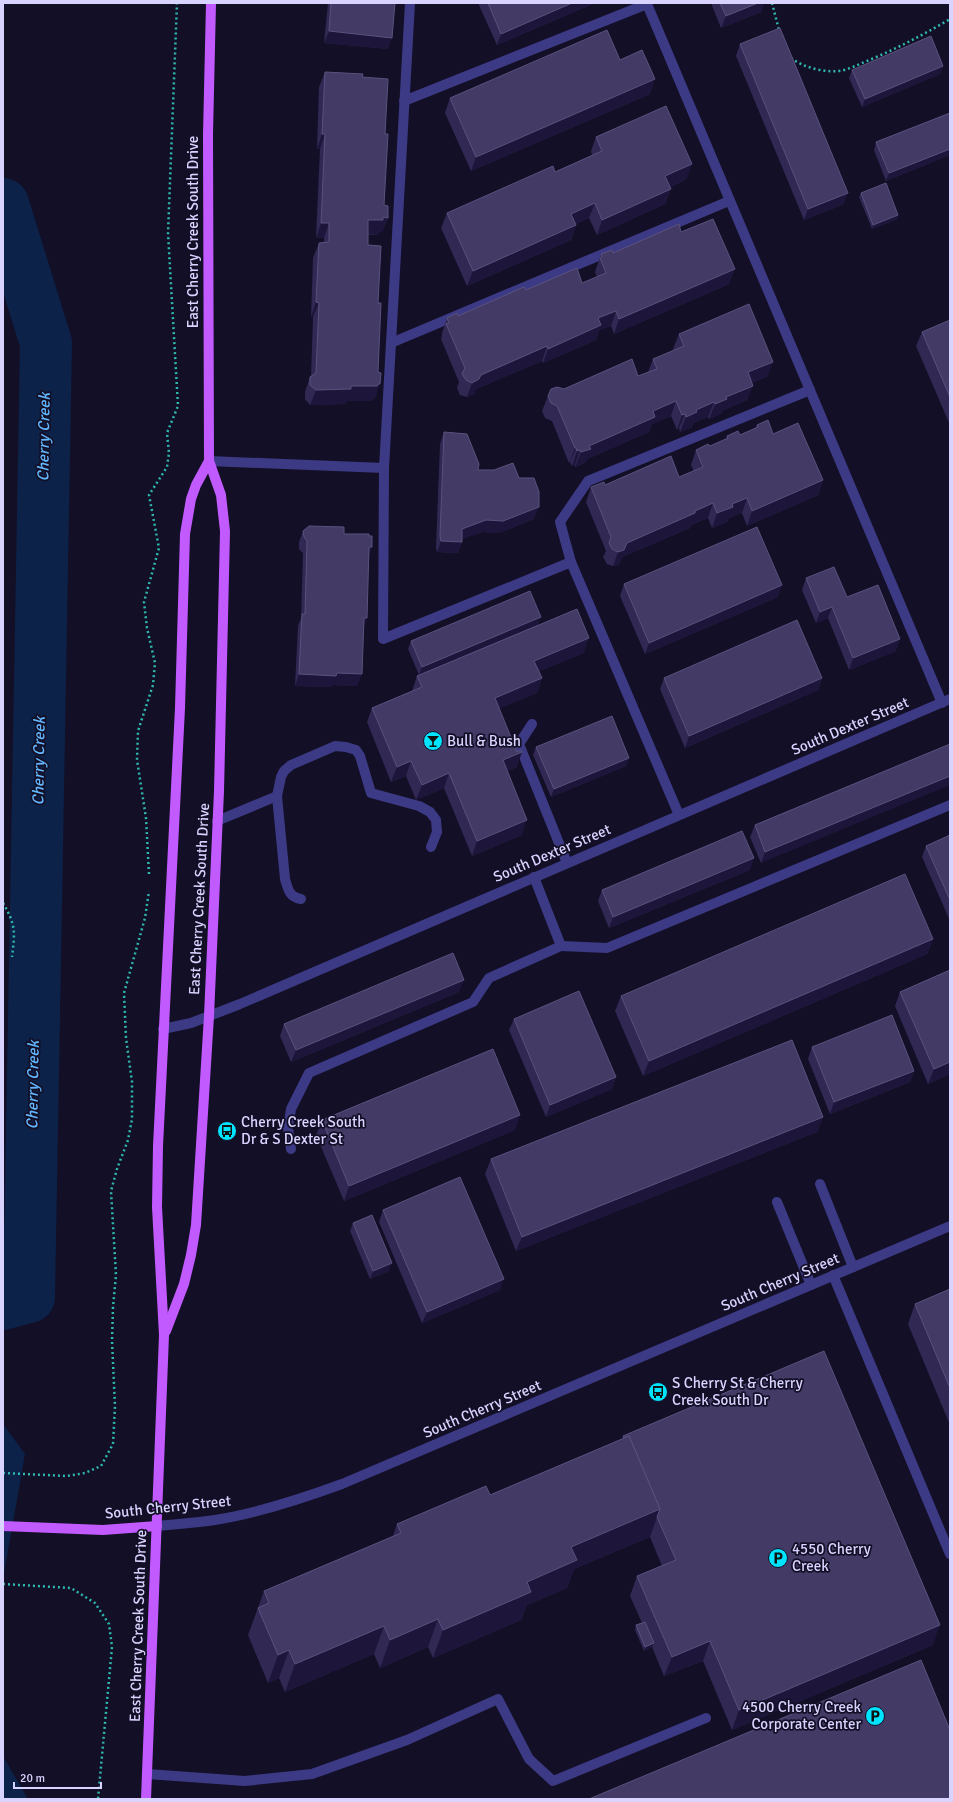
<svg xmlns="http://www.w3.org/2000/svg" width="953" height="1802" font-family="Signika,sans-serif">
<rect width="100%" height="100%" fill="#130f26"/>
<g fill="#0c2248">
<polygon points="3,1424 25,1454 3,1579"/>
<polygon points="3,1756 28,1799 3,1799"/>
</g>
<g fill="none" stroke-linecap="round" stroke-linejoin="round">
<polyline stroke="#0c2248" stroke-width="52" points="3,204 46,343 29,1297 3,1304"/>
<g stroke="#2fb8b0" stroke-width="2.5" stroke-dasharray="2 3" stroke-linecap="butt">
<polyline points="772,3 779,30"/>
<path d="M791,58C804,68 828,74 844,70C852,68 859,64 867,61C896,49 923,35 950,19"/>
<polyline points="149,874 146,818 137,760 138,731 153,685 155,663 147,628 144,602 159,548 149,495 167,467 169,453 167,433 178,406 168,233 177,3"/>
<path d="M3,903C16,925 15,932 12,957"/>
<polyline points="3,1473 67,1476 85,1473 101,1466 113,1444 115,1406 112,1341 113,1307 116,1275 111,1191 117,1169 128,1140 132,1119 132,1082 126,1038 124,993 145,918 149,891"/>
<polyline points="3,1584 71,1588 95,1603 109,1624 112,1647 98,1799"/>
</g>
<g stroke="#3d3a85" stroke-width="10">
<polyline points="404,101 647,4 942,703"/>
<polyline points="391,343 729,201"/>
<polyline points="209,461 384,468 410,3"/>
<polyline points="384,468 383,639 571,562 679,815"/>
<polyline points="571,562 560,522 588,481 810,390"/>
<polyline points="532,724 519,744 567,863"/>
<polyline points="217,821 277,796"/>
<path d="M301,899C289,897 288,889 285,879L277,796L281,777L284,771L291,765L335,746L346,747L356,750L360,756L371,793L419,806L430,812L436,820L437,832L431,847"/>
<polyline points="561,946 607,948 950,805"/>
<polyline points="163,1029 191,1023 240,1004 950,699"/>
<polyline points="291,1149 288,1128 291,1109 309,1073 473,1002 489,978 561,946 534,877"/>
<polyline points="820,1184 853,1267"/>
<polyline points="777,1202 811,1285"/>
<polyline points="833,1275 950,1554"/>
<path d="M157,1526C176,1524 196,1523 215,1520C259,1513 301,1499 342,1484L950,1226"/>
<polyline points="147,1774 245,1781 312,1774 407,1740 498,1699 529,1759 553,1781 706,1718"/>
</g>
<g stroke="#c25bff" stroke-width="10">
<polyline points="166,1331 184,1284 191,1255 196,1225 209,1016 219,791 225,531 221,495 209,461 208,134 211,3"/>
<polyline points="3,1526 103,1530 157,1526"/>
<polyline points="146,1799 164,1335 157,1207 158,1146 180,708 185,534 191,499 196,485 209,461"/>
</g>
</g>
<g fill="#312854">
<polygon points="328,3 395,3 388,49 324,43"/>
<polygon points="478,3 595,3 497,45"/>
<polygon points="711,3 764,3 761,12 721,28"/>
<polygon points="740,44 844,204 804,220 736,56"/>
<polygon points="620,60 650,94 471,171 445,113 450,98"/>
<polygon points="943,66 940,74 862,107 849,78 852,70"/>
<polygon points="325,72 362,77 385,134 384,205 388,218 382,232 379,232 378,235 368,235 368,245 375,399 373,399 372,401 347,401 345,404 310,405 305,399 305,392 310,377 311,376 313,317 311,317 313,258 319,243 324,243 324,238 316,238 320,149 317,149 319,87"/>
<polygon points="950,113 950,155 886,181 874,150 876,142"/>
<polygon points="596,137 687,179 670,187 671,189 665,204 597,235 589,218 576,224 576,225 571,240 467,286 441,228 447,213 555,172 592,155 591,151"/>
<polygon points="861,193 898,215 897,219 872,229 859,197"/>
<polygon points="681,232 729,284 614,334 611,326 599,330 596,340 543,363 542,361 476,389 474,394 467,397 460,395 457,388 459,382 441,339 442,335 442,333 447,318 458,316 526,290 582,283 597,277 595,272 601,254 613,253"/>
<polygon points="950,320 950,425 916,346 922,332"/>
<polygon points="679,334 768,376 752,383 747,400 722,411 721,414 709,419 708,417 693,423 692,427 680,432 679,428 677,430 671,416 652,424 649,432 587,459 585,463 575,467 575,465 572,466 570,462 569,463 552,421 545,418 542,411 548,396 564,389 638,376 648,372 653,359 674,350 673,349"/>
<polygon points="757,425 773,434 823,480 818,495 747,526 742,513 729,518 727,522 712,528 708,518 691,525 690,528 622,557 619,565 613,566 607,564 603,557 606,551 586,502 591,487 605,485 679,477 694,472 691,465 696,450 710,446 726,439 727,436 740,435 755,428"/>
<polygon points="444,432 478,470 519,478 534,519 499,533 482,532 462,539 462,542 458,553 437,552 436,548 440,444"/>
<polygon points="303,531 344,534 369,536 372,547 369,555 363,628 357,686 333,685 332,687 295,686 298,626 301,618 303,553 299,549 299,542"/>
<polygon points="806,578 847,597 896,651 849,670 828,618 816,623 802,590"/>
<polygon points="624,584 778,597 645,654 620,596"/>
<polygon points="538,625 584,653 539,671 542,678 537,693 499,708 517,767 507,771 522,835 472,856 444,788 416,800 406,776 391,782 367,722 372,708 412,691 417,676 419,675 408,649 411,641"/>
<polygon points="664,678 822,678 818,690 685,748 660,689"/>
<polygon points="950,744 761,863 750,837 755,825"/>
<polygon points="536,747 629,758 626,766 551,797 533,755"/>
<polygon points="950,835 950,921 922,857 926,846"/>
<polygon points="750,870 609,928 598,901 602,890"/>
<polygon points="933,939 927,954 643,1076 615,1011 621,996"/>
<polygon points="950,970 950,1074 928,1084 895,1006 900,992"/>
<polygon points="459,992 291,1062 280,1036 284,1024"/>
<polygon points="514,1019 616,1077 612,1089 546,1117 509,1030"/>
<polygon points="812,1047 914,1071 910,1082 830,1114 808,1059"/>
<polygon points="823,1117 817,1132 516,1251 485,1174 491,1159"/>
<polygon points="322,1120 515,1130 344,1201 316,1135"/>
<polygon points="383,1210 500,1290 422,1323 379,1222"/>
<polygon points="353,1223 389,1271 370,1279 350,1231"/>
<polygon points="950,1289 950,1425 908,1324 915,1304"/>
<polygon points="623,1436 933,1645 732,1730 703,1661 664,1676 652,1647 644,1651 635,1630 636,1625 642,1623 630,1596 637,1576 662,1566 650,1537 574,1569 567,1588 527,1605 521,1620 433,1658 428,1647 380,1668 374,1654 285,1692 279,1678 268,1683 248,1635 264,1591 393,1536 397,1524 490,1495 622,1439"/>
</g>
<g fill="#1d163a">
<polygon points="572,3 595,3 497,45 501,34"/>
<polygon points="758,3 764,3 761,12 721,28 726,16"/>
<polygon points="329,31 392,38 388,49 324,43"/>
<polygon points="943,66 940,74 862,107 865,99"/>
<polygon points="655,79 650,94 471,171 476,157"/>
<polygon points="322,134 325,134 320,149 317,149"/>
<polygon points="950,149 950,155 886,181 889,173"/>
<polygon points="692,164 687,179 660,191 665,176"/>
<polygon points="671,189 665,204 597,235 602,220"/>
<polygon points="848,193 844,204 804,220 808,209"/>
<polygon points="595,203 589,218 566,229 571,214"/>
<polygon points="898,215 897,219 872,229 873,225"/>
<polygon points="383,217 388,218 382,232 379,232 378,235 363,234 368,220"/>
<polygon points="321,223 329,223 324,238 316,238"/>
<polygon points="576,225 571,240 467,286 473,271"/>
<polygon points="735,269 729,284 614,334 619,319"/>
<polygon points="316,302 319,303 313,317 311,317"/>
<polygon points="616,311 611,326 599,330 596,340 543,363 548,349 598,318"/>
<polygon points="547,346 542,361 476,389 474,394 467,397 472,383 481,375"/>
<polygon points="773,362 768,376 743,387 748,372"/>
<polygon points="380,384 375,399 373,399 372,401 347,401 345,404 310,405 316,390 351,386"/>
<polygon points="753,386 747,400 722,411 721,414 709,419 715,404 726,397"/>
<polygon points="676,401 671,416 652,424 649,432 587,459 585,463 575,467 581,452 589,446 653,411"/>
<polygon points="714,402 708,417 693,423 692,427 680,432 686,417 696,410"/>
<polygon points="685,414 679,428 677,430 682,415"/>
<polygon points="575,448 576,448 570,462 569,463"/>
<polygon points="580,450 575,465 572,466 577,451"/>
<polygon points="823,480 818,495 747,526 752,511"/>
<polygon points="747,498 742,513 729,518 727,522 712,528 717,513 732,504"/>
<polygon points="713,503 708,518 691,525 690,528 622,557 619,565 613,566 618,552 627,543 695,511"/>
<polygon points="539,507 534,519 499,533 482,532 458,541 462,529 486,520"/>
<polygon points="441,541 462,542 458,553 437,552"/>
<polygon points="369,547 372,547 368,558"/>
<polygon points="782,585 778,597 645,654 649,643"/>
<polygon points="832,607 828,618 816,623 820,612"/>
<polygon points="541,617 538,625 419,675 422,667"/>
<polygon points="364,618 367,618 363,630"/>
<polygon points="589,638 584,653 529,675 534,661"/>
<polygon points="900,639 896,651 849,670 853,658"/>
<polygon points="337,673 362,674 357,686 333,685 332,687 295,686 299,674"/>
<polygon points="542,678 537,693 489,713 495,698"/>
<polygon points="822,678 818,690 685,748 689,736"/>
<polygon points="522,752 517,767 497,775 503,760"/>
<polygon points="629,758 626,766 551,797 554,789"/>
<polygon points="411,761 406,776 391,782 397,767"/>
<polygon points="449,773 444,788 416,800 422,785"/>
<polygon points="950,776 950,785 761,863 765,852"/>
<polygon points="527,820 522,835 472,856 477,841"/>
<polygon points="754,858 750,870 609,928 613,917"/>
<polygon points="933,939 927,954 643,1076 649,1061"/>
<polygon points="464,980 459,992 291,1062 296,1050"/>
<polygon points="950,1062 950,1074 928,1084 934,1069"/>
<polygon points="914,1071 910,1082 830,1114 834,1102"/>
<polygon points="616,1077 612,1089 546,1117 550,1105"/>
<polygon points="520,1115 515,1130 344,1201 349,1186"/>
<polygon points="823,1117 817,1132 516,1251 522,1237"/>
<polygon points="392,1263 389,1271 370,1279 373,1271"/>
<polygon points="504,1279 500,1290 422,1323 427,1312"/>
<polygon points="660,1509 650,1537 574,1569 567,1588 527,1605 521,1620 433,1658 443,1630 527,1582 571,1547"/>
<polygon points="438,1619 428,1647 380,1668 390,1640"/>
<polygon points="940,1625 933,1645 732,1730 739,1710"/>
<polygon points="384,1626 374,1654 285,1692 295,1664"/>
<polygon points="710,1641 703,1661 664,1676 672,1657"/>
<polygon points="654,1643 652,1647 644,1651 645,1647"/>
<polygon points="289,1650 279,1678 268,1683 278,1655"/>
</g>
<g fill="#433a66" stroke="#5a527e">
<polygon points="331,3 395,3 392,38 329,31"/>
<polygon points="488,3 572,3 501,34"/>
<polygon points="720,3 758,3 726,16"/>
<polygon points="780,28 848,193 808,209 740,44"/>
<polygon points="607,30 620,60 642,50 655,79 476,157 450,98"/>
<polygon points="931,36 943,66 865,99 852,70"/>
<polygon points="325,72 363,74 362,77 388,79 385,134 388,134 384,205 388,206 388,218 383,217 383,220 368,220 368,245 381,246 378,303 381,303 378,372 381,373 380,384 378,384 377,386 351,386 351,389 316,390 310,385 310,377 316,373 319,303 316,302 319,243 329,242 329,223 321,223 325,134 322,134"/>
<polygon points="666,106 692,164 665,176 671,189 602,220 595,203 571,214 576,225 473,271 447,213 553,166 555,172 602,151 596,137"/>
<polygon points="950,113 950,149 889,173 876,142"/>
<polygon points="886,183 898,215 873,225 861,193"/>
<polygon points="713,219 735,269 619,319 616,311 598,318 601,325 548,349 547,346 481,375 479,379 472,383 466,380 462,374 465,368 446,324 449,323 447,318 457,313 458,316 524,287 526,290 577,268 582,283 606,273 600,258 602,257 601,254 612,250 613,253 679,224 681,232"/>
<polygon points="749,304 773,362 748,372 753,386 726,397 727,399 715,404 714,402 696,410 697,412 686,417 685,414 682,415 676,401 653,411 655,417 589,446 591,449 581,452 580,450 577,451 576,448 575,448 557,406 551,403 548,396 551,389 557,387 564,389 632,359 638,376 657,369 653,359 684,346 679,334"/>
<polygon points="950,320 950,397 922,332"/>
<polygon points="768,420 773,434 798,423 823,480 752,511 747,498 732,504 733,507 717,513 713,503 695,511 695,513 627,543 624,550 618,552 612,549 609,543 611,537 591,487 604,482 605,485 671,456 679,477 703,467 696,450 708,444 710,446 728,438 727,436 738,431 740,435 758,427 757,425"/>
<polygon points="444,432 467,434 479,464 478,470 494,470 513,463 519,478 534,478 539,492 539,507 503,521 486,520 462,529 462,542 441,541 440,536"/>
<polygon points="309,526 344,527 344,534 369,534 369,536 372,536 372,547 369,547 367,618 364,618 362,674 337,673 336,676 299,674 302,614 305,614 307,541 304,537 303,531"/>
<polygon points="757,527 782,585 649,643 624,584"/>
<polygon points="834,567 847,597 878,585 900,639 853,658 832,607 820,612 806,578"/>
<polygon points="530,591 541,617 422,667 411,641"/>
<polygon points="577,609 589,638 534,661 542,678 495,698 517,752 521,750 522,752 503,760 527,820 477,841 449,773 422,785 411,761 397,767 372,708 422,687 417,676"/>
<polygon points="797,620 822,678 689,736 664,678"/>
<polygon points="612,716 629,758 554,789 536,747"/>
<polygon points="950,744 950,776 765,852 755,825"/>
<polygon points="742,831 754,858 613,917 602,890"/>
<polygon points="950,835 950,900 926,846"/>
<polygon points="905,874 933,939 649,1061 621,996"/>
<polygon points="453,953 464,980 296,1050 284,1024"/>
<polygon points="950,970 950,1062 934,1069 900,992"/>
<polygon points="579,991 616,1077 550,1105 514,1019"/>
<polygon points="892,1015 914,1071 834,1102 812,1047"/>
<polygon points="792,1040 823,1117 522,1237 491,1159"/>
<polygon points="493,1049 520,1115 349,1186 322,1120"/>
<polygon points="460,1177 504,1279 427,1312 383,1210"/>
<polygon points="372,1215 392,1263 373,1271 353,1223"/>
<polygon points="950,1289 950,1388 915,1304"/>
<polygon points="824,1351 940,1625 739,1710 710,1641 672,1657 637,1576 676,1560 657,1517 660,1509 629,1436 624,1438 623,1436"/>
<polygon points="629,1436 660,1509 571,1547 577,1560 527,1582 531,1592 443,1630 438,1619 390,1640 384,1626 295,1664 289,1650 278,1655 258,1608 269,1603 264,1591 401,1533 397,1524 486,1486 490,1495"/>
<polygon points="645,1622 654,1643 645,1647 636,1625"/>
<polygon points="921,1660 950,1730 950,1799 589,1799"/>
</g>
<defs>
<symbol id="bar-disc" viewBox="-11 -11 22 22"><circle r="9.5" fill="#00e5ff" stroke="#130f26"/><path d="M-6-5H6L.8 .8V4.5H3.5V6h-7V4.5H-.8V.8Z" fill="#111"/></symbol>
<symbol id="bus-disc" viewBox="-11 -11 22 22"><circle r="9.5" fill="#00e5ff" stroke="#130f26"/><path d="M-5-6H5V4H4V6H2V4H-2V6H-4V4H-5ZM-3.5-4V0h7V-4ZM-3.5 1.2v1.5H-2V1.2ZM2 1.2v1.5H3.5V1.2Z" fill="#111"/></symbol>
<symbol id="parking-disc" viewBox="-11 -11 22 22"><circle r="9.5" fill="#00e5ff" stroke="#130f26"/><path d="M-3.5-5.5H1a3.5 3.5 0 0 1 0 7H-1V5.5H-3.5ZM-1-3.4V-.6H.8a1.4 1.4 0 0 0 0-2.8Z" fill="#111"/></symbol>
</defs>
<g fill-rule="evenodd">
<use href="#bar-disc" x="422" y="730" width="22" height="22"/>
<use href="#bus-disc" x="216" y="1120" width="22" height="22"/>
<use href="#bus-disc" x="647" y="1381" width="22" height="22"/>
<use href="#parking-disc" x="767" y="1547" width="22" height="22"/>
<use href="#parking-disc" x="864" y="1705" width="22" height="22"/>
</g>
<g text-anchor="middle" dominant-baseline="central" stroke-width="3.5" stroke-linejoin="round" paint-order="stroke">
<g font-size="15" fill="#d9d4ff" stroke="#130f26">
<text transform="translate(193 232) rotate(-90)">East Cherry Creek South Drive</text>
<text transform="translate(850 726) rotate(-23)">South Dexter Street</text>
<text transform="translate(552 853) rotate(-23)">South Dexter Street</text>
<text transform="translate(199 899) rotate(-87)">East Cherry Creek South Drive</text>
<text transform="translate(780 1282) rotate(-23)">South Cherry Street</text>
<text transform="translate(482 1409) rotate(-23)">South Cherry Street</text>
<text transform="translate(168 1507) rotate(-6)">South Cherry Street</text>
<text transform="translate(138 1626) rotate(-88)">East Cherry Creek South Drive</text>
</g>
<g font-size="15" fill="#d9d4ff" stroke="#130f26" text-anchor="start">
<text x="447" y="741">Bull &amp; Bush</text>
<text x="241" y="1122">Cherry Creek South<tspan x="241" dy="17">Dr &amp; S Dexter St</tspan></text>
<text x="672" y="1383">S Cherry St &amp; Cherry<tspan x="672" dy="17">Creek South Dr</tspan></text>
<text x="792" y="1549">4550 Cherry<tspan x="792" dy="17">Creek</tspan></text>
<text x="861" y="1707" text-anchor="end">4500 Cherry Creek<tspan x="861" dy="17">Corporate Center</tspan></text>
</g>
<g font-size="16" font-style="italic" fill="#62b6ff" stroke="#130f26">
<text transform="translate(44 437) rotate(-89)">Cherry Creek</text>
<text transform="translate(39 761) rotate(-89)">Cherry Creek</text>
<text transform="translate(33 1085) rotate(-89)">Cherry Creek</text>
</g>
</g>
<rect width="953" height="1802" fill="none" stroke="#d9d4ff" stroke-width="8"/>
<path d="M14 1782v6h87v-6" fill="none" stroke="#d9d4ff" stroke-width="2"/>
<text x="20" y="1782" font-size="12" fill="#d9d4ff" stroke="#130f26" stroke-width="3" paint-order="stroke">20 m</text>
</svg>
